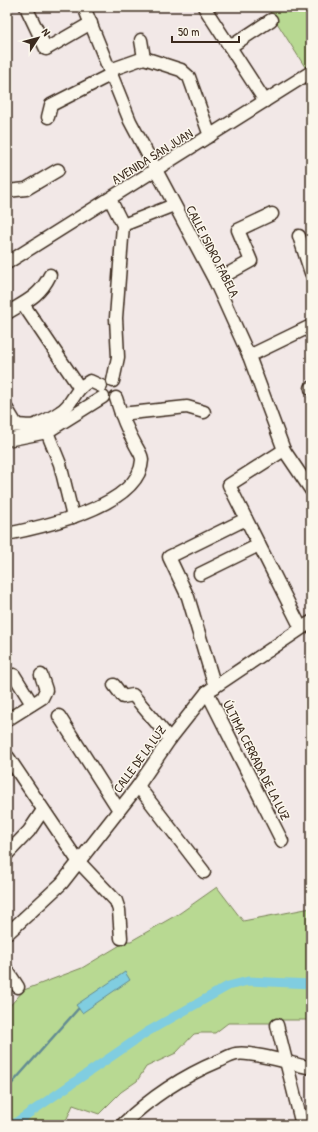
<svg xmlns="http://www.w3.org/2000/svg" width="318" height="1132" font-family="'Patrick Hand',sans-serif">
<rect width="100%" height="100%" fill="#f2e8e7"/>
<filter id="ink" filterUnits="userSpaceOnUse"><feTurbulence type="fractalNoise" baseFrequency=".025" numOctaves="2"/><feDisplacementMap in="SourceGraphic" scale="8" xChannelSelector="R" yChannelSelector="G"/><feConvolveMatrix kernelMatrix="1 2 1 2 8 2 1 2 1" color-interpolation-filters="sRGB"/></filter>
<g filter="url(#ink)">
<g fill="#b8d992" stroke="#7a8258">
<polygon points="267,7 311,7 311,63 305,67"/>
<polygon points="217,887 243,921 311,908 311,1020 281,1020 271,1023 228,1023 215,1033 201,1033 194,1034 176,1053 146,1067 137,1081 121,1092 99,1114 73,1105 64,1125 7,1125 7,1009 24,990 82,968 127,941 131,941 180,913"/>
</g>
<polygon fill="#80cde0" stroke="#648c92" points="125,972 130,980 82,1013 76,1005"/>
<g fill="none" stroke-linecap="round" stroke-linejoin="round">
<polyline stroke="#648c92" stroke-width="2.5" points="7,1089 78,1009"/>
<polyline stroke="#80cde0" stroke-width="9" points="12,1125 147,1032 228,986 248,981 311,984"/>
<defs>
<g id="minor">
<polyline points="26,7 46,49 91,23"/>
<polyline points="84,7 130,121 215,281 249,356 284,450 311,490"/>
<polyline points="204,7 265,101"/>
<polyline points="141,40 144,58"/>
<polyline points="230,47 271,20"/>
<polyline points="110,70 144,58 181,70 189,77 210,136"/>
<polyline points="48,117 51,105 112,74"/>
<polyline points="7,191 26,189 58,170"/>
<polyline points="110,199 123,225 116,318 118,357 113,381"/>
<polyline points="123,225 174,205"/>
<polyline points="299,236 311,273"/>
<polyline points="7,263 311,72"/>
<polyline points="215,281 251,261 238,230 272,214"/>
<polyline points="23,304 79,387"/>
<path d="M7,313C27,301 40,296 50,275"/>
<polyline points="249,356 311,326"/>
<polyline points="311,389 311,388"/>
<polyline points="7,409 16,424"/>
<polyline points="121,414 187,407 204,412"/>
<path d="M7,428C20,422 25,428 35,425C43,422 53,417 60,412C75,403 72,390 90,381L101,386"/>
<polyline points="47,432 60,464 73,517"/>
<polyline points="7,440 47,432 103,397"/>
<polyline points="284,450 229,485 301,628"/>
<path d="M7,534C42,527 140,506 142,460C142,455 138,450 136,446C127,430 121,415 116,398"/>
<polyline points="200,574 259,545"/>
<polyline points="14,675 32,704"/>
<polyline points="114,685 123,697 133,695 170,739"/>
<polyline points="215,687 188,597 169,557 246,519"/>
<polyline points="207,692 282,841"/>
<polyline points="59,716 119,810"/>
<polyline points="7,720 42,698 46,690 41,675"/>
<polyline points="8,757 78,861 116,901 119,910 121,938"/>
<polyline points="138,786 204,872"/>
<polyline points="7,854 29,831 43,810"/>
<polyline points="7,934 62,883 138,786 170,739 207,692 311,622"/>
<polyline points="7,970 18,987"/>
<polyline points="277,1025 302,1125"/>
<path d="M122,1125C150,1098 183,1076 219,1061C224,1059 230,1055 236,1054C252,1051 293,1064 311,1068"/>
</g>
</defs>
<use href="#minor" stroke="#3b2a1e" stroke-width="15"/>
<use href="#minor" stroke="#fbf7ec" stroke-width="12"/>
</g>
</g>
<g text-anchor="middle" dominant-baseline="central" stroke-width="3" stroke-linejoin="round" paint-order="stroke">
<g font-size="13" fill="#3b2a1e" stroke="#fbf7ec">
<text transform="translate(152 156) rotate(-32)">AVENIDA SAN JUAN</text>
<text transform="translate(213 251) rotate(63)">CALLE ISIDRO FABELA</text>
<text transform="translate(139 759) rotate(-54)">CALLE DE LA LUZ</text>
<text transform="translate(257 760) rotate(63)">ÚLTIMA CERRADA DE LA LUZ</text>
</g>
</g>
<rect width="318" height="1132" fill="none" stroke="#fbf7ec" stroke-width="24"/>
<rect x="12" y="12" width="294" height="1108" fill="none" stroke="#3b2a1e" stroke-width="1.5" filter="url(#ink)"/>
<g transform="translate(38 38) rotate(54)" stroke="#fbf7ec" stroke-width="3" paint-order="stroke">
<path d="M0-3L7 15L0 10L-7 15Z" fill="#3b2a1e"/>
<text y="-6" font-size="11" font-weight="bold" text-anchor="middle" fill="#3b2a1e">N</text>
</g>
<path d="M172 36v6h67v-6" fill="none" stroke="#3b2a1e" stroke-width="2"/>
<text x="178" y="36" font-size="12" fill="#3b2a1e" stroke="#fbf7ec" stroke-width="3" paint-order="stroke">50 m</text>
</svg>
